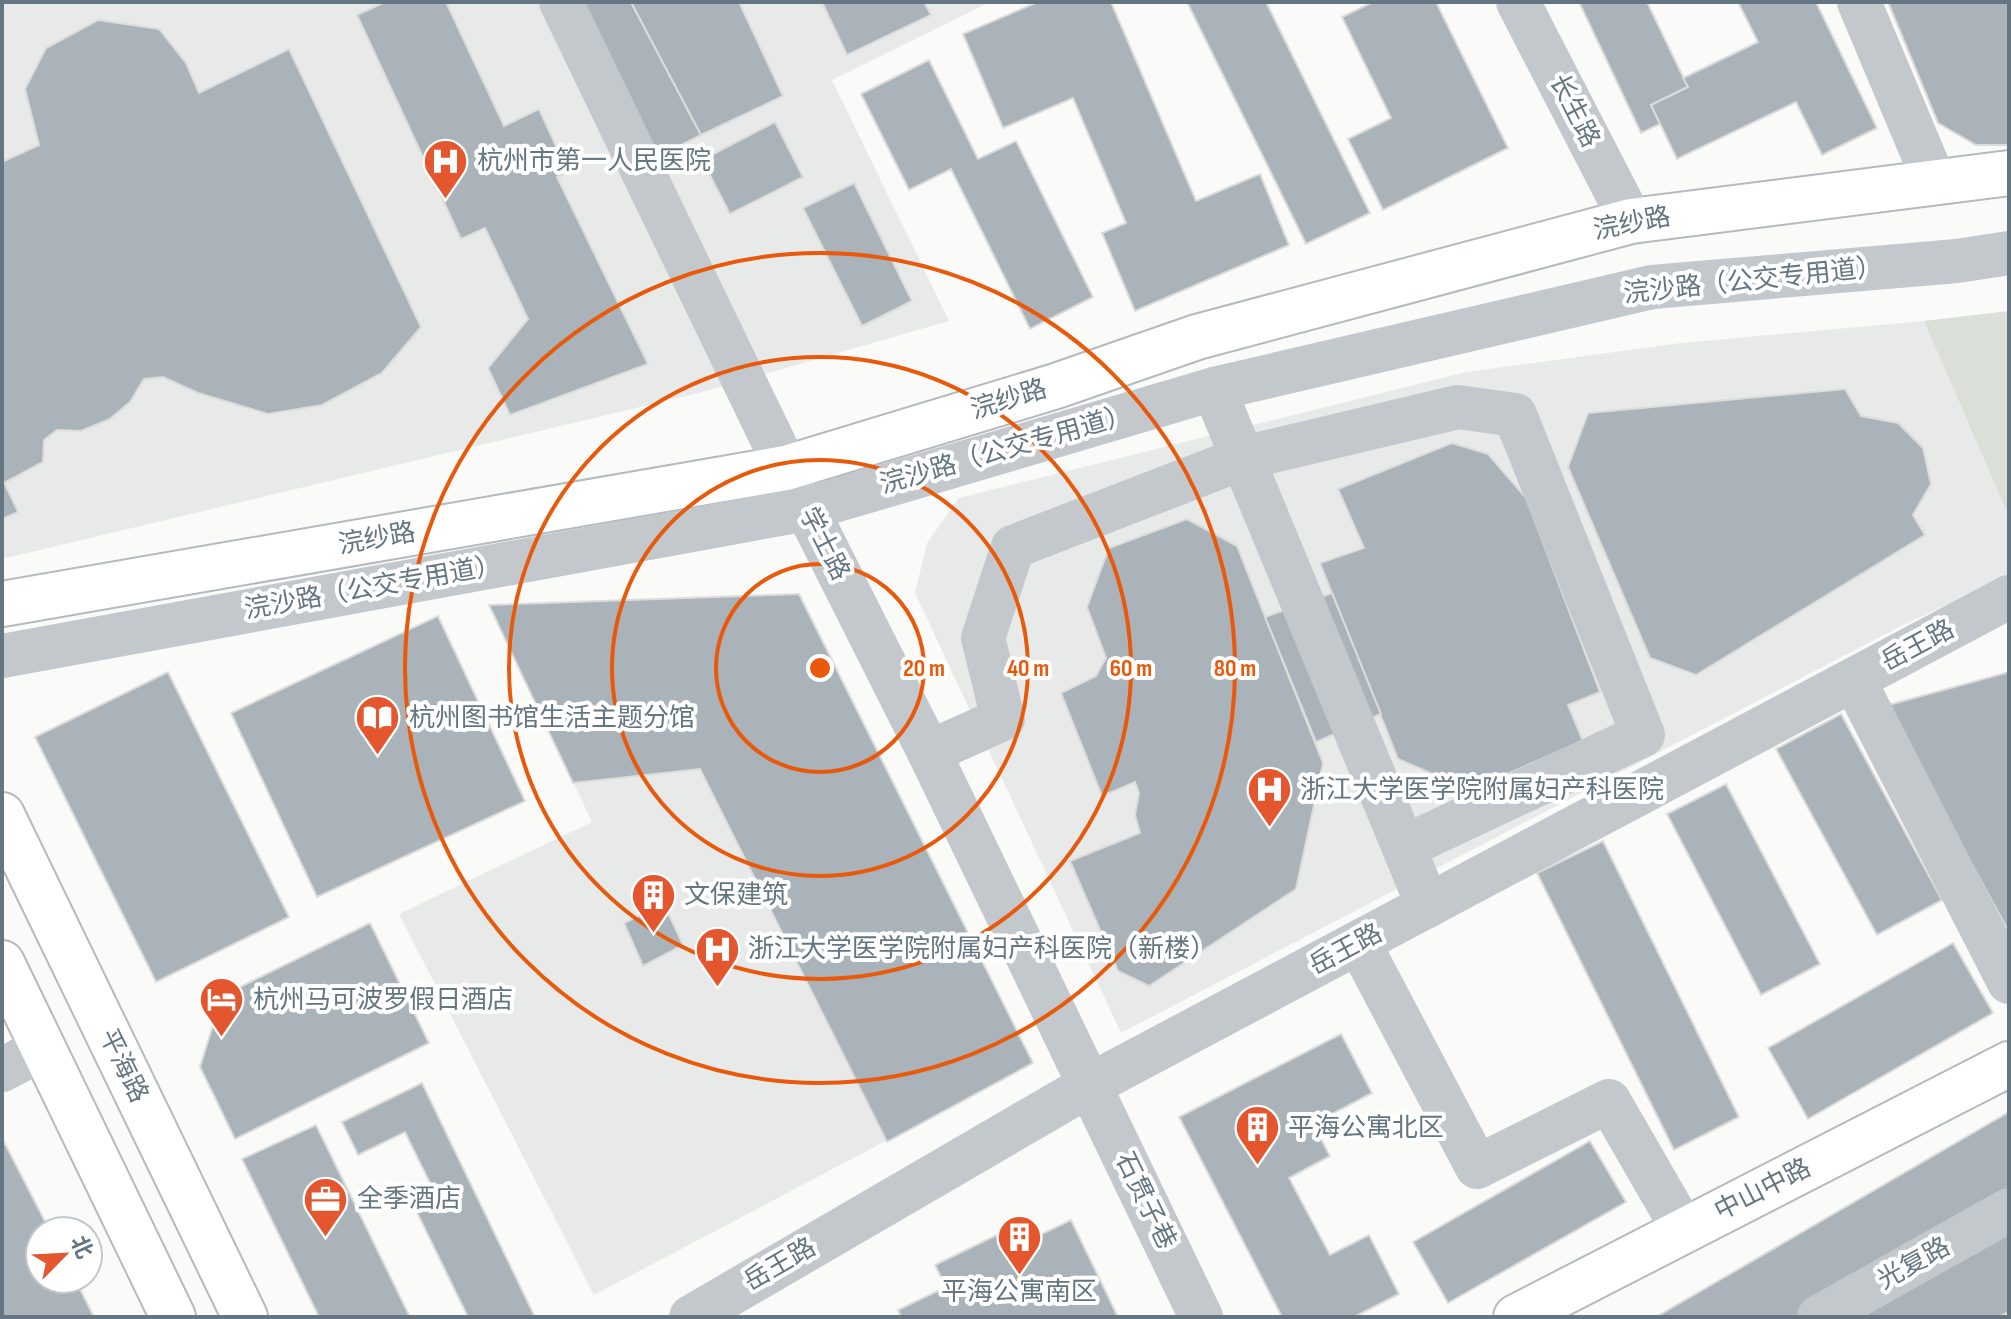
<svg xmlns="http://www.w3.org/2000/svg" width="2011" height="1319" font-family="'Sofia Sans Condensed','Noto Sans SC',sans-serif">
<rect width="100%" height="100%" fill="#fafaf8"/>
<g fill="#e8e9e9">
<polygon points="2,2 990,2 832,80 949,321 699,393 2,559"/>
<polygon points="1924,321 2009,517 2009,576 1903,625 1121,1033 915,593 927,543 959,498 1466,372 1681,343"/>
<polygon points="799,594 1033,1063 594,1295 399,914 592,822 489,605"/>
</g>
<polygon fill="#dadfd7" points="2009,311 2009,517 1924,321"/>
<g fill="#aab3b9" stroke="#dcdcda" stroke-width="2">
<polygon points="385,2 446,2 504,126 539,109 568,172 557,177 648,364 510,415 488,368 528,319 485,228 461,239 357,15"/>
<polygon points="573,2 631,2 701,135 646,163"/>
<polygon points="631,2 739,2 783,96 701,135"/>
<polygon points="822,2 924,2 931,15 847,55"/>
<polygon points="1038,2 1111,2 1196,201 1260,174 1289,245 1135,311 1102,233 1126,223 1073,98 1003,128 963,34"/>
<polygon points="1187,2 1266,2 1370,213 1306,244"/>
<polygon points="1373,2 1436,2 1508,148 1383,210 1348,139 1391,118 1342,17"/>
<polygon points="1579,2 1647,2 1688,87 1651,105 1660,124 1641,133"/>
<polygon points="1738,2 1816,2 1877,128 1822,155 1796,102 1677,159 1651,105 1688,87 1683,78 1758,42"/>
<polygon points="1888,2 2009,2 2009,145 1976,145 1938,123"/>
<polygon points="98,20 159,29 186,63 199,93 289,49 421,327 382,373 322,405 268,414 198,393 163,377 144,379 130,402 110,419 81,431 57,430 44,440 43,462 4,483 2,478 2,162 39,145 25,89 46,48"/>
<polygon points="929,60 978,159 1016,141 1093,297 1030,329 951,169 909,190 861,94"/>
<polygon points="775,122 803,177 730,214 702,160"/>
<polygon points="854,183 912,301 862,326 803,208"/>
<polygon points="1845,389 1861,416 1898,423 1923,448 1931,484 1913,515 1925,535 1696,675 1650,658 1568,467 1588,413"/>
<polygon points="1452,443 1488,454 1526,498 1600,692 1568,705 1583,741 1470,790 1398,759 1320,563 1364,548 1338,489"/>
<polygon points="2,478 18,512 2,519"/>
<polygon points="1187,519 1237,546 1323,763 1296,889 1149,986 1118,971 1070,861 1140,833 1135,815 1139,793 1135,782 1102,796 1061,693 1096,676 1106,658 1087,607 1109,548"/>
<polygon points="1332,593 1381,714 1316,742 1265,617"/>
<polygon points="799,594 1033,1063 887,1142 700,769 573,783 489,605"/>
<polygon points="438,616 525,801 317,897 231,713"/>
<polygon points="168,672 289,917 156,982 35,737"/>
<polygon points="2009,672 2009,932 1885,706"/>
<polygon points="1841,714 1942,900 1877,935 1776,749"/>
<polygon points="1726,784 1820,964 1761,995 1667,814"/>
<polygon points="1603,841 1739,1117 1674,1150 1537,873"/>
<polygon points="664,904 683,945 643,966 624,923"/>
<polygon points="370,923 429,1043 235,1139 200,1067 214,1022 238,988"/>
<polygon points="1953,943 1993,1013 1808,1119 1768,1048"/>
<polygon points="1341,1034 1372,1093 1313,1124 1330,1156 1289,1178 1330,1255 1369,1235 1399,1294 1354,1317 1282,1317 1179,1117"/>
<polygon points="422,1083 535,1317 468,1317 408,1194 430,1183 405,1132 358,1155 342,1122"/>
<polygon points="2009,1112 2009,1200 1802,1317 1656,1317"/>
<polygon points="316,1125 410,1317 319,1317 242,1159"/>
<polygon points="2,1138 50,1231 40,1231 40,1279 75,1279 94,1317 2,1317"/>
<polygon points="1590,1141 1626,1202 1448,1303 1413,1242"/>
<polygon points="1071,1220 1118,1317 901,1317 898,1310 946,1287 935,1265 1005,1231 1013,1248"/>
<polygon points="2009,1234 2009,1312 1999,1317 1859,1317"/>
</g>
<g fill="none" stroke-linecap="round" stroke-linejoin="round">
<defs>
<g id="major">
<polyline points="2,604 786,468 1056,386 1197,337 1631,221 2009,173"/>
<polyline points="2,815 245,1317"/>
<polyline points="2,963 173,1317"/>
<polyline points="1516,1317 2009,1064"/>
</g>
</defs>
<use href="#major" stroke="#b5babe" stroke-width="48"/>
<g stroke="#c3c8cc" stroke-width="44">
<polyline points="561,2 786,468 929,752 1201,1317"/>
<polyline points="1518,2 1631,221"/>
<polyline points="1859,2 1935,183"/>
<polyline points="1214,389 1428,906"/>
<polyline points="2,656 807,509 1214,389 1652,287 1957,261 2009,253"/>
<polyline points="1854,680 2009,982"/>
<polyline points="929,752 1003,719 983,638 1013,547 1243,458 1458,407 1515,415 1643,735 1404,847"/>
<polyline points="1359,943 1477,1167 1609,1101 1684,1231"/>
<polyline points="2,1070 43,1048"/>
<polyline points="691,1317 1088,1086 2009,597"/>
<polyline points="1819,1317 2009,1210"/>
</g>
<use href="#major" stroke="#fff" stroke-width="44"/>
</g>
<g fill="none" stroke="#e8590c" stroke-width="4">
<circle cx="820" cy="668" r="104"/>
<circle cx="820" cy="668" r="208"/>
<circle cx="820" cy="668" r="311"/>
<circle cx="820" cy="668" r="415"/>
</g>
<defs>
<symbol id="hospital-pin" viewBox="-11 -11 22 30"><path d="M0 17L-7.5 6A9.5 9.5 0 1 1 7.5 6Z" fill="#e4572e" stroke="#fff"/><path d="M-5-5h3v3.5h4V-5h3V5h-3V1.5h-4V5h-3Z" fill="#fff"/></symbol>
<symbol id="library-pin" viewBox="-11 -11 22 30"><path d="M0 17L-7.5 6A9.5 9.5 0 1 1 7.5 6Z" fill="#e4572e" stroke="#fff"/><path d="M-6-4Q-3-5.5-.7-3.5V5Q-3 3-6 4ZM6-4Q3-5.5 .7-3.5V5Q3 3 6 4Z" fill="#fff"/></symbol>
<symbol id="building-pin" viewBox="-11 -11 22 30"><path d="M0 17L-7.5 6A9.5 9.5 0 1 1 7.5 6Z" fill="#e4572e" stroke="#fff"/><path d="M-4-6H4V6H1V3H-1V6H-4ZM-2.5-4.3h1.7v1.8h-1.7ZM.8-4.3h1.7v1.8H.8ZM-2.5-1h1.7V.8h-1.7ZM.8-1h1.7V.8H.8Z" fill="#fff"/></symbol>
<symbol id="hotel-pin" viewBox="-11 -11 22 30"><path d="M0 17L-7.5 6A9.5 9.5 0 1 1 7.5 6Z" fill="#e4572e" stroke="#fff"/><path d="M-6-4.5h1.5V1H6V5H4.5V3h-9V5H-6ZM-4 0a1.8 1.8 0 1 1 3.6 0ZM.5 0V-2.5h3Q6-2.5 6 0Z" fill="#fff"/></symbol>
<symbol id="office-pin" viewBox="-11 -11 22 30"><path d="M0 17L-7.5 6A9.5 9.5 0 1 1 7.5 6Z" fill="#e4572e" stroke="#fff"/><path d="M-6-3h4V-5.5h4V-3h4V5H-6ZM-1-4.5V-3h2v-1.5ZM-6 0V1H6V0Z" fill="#fff"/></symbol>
</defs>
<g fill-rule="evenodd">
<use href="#hospital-pin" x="420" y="136" width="51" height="69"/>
<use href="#library-pin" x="352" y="692" width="51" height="69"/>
<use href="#hospital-pin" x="1244" y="764" width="51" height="69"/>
<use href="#building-pin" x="628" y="870" width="51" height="69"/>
<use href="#hospital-pin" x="692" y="924" width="51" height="69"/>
<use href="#hotel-pin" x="196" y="974" width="51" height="69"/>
<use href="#building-pin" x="1232" y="1102" width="51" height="69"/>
<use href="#office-pin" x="300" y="1174" width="51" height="69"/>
<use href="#building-pin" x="994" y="1212" width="51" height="69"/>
</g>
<g text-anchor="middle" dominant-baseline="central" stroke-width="8" stroke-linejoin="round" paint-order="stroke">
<g font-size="26" fill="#657683" stroke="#fff">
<text transform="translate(1574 111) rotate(63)">长生路</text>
<text transform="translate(1632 224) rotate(-11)">浣纱路</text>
<text transform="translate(1753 281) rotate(-6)">浣沙路（公交专用道）</text>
<text transform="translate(1009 400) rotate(-17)">浣纱路</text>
<text transform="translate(1006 450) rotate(-16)">浣沙路（公交专用道）</text>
<text transform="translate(377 539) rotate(-10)">浣纱路</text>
<text transform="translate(824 544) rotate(63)">学士路</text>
<text transform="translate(373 588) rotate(-10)">浣沙路（公交专用道）</text>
<text transform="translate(1918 646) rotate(-28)">岳王路</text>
<text transform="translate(1346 950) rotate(-28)">岳王路</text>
<text transform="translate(123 1066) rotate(64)">平海路</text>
<text transform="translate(1763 1190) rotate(-27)">中山中路</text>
<text transform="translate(1145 1201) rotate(64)">石贯子巷</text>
<text transform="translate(1914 1264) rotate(-29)">光复路</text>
<text transform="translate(780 1265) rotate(-30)">岳王路</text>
</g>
<g font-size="26" fill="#657683" stroke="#fff" text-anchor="start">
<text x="477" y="161">杭州市第一人民医院</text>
<text x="409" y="718">杭州图书馆生活主题分馆</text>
<text x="1300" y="790">浙江大学医学院附属妇产科医院</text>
<text x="684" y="895">文保建筑</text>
<text x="748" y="949">浙江大学医学院附属妇产科医院（新楼）</text>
<text x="253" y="1000">杭州马可波罗假日酒店</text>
<text x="1288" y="1128">平海公寓北区</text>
<text x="357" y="1199">全季酒店</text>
<text x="1019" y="1292" text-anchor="middle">平海公寓南区</text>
</g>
</g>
<circle cx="820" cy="668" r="12" fill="#e8590c" stroke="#fff" stroke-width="4"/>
<g font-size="24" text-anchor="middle" font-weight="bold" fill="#e8590c" stroke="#fff" stroke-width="8" stroke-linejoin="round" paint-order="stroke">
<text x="924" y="676">20 m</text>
<text x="1028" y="676">40 m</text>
<text x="1131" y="676">60 m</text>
<text x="1235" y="676">80 m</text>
</g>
<rect width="2011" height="1319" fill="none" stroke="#657683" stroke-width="8"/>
<g transform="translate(64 1255) rotate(66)"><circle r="38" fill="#ffffff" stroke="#c1c8cd" stroke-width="2"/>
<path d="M0-6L14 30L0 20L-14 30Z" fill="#e4572e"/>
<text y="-12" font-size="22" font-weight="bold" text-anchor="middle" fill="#657683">北</text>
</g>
</svg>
